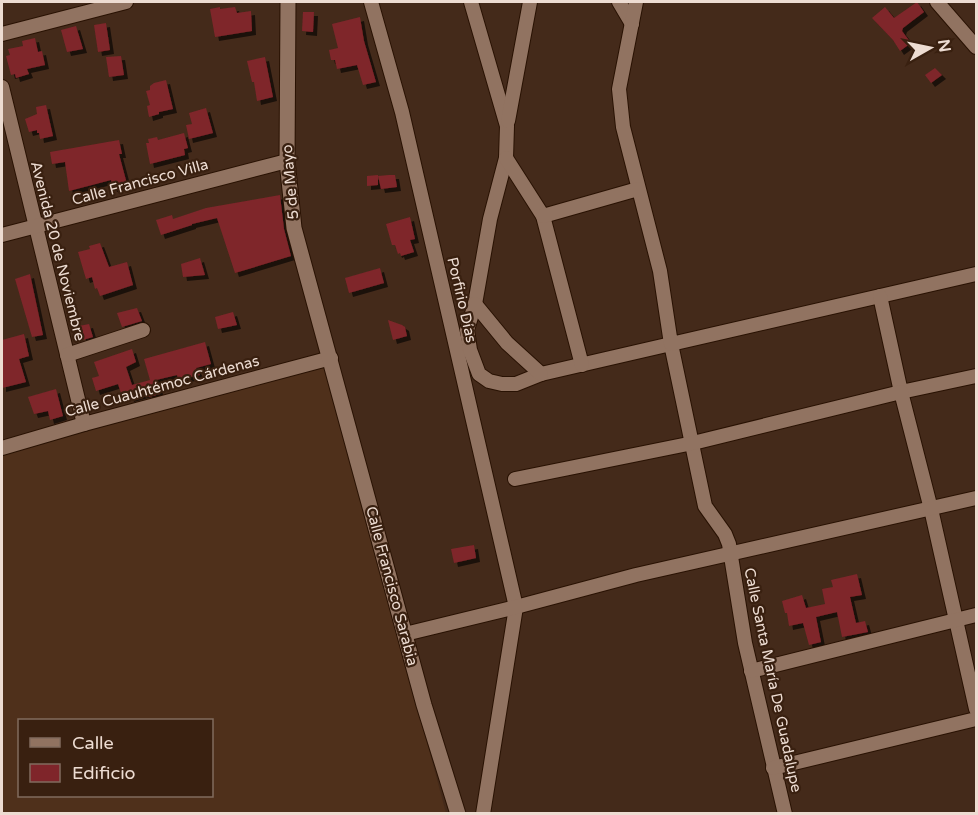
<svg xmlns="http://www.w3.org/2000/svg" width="978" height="815" font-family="'Varela Round',sans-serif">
<defs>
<filter id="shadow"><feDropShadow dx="4" dy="4" stdDeviation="0" flood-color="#0009"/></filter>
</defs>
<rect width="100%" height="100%" fill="#442a1a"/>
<path fill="#4f301b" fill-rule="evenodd" d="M326,365L446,813L2,814V455ZM20,720H212V796H20Z"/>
<g fill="#7f252a" filter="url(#shadow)">
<polygon points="917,2 924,12 903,28 902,31 911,43 900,51 893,40 872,18 885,7 894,18"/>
<polygon points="220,7 220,9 235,7 237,13 251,11 252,31 215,37 210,9"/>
<polygon points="303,12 314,12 313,32 302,31"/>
<polygon points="360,17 364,41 376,82 363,85 357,65 337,69 335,60 331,60 329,50 338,48 332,24"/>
<polygon points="106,23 110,50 98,52 94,25"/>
<polygon points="76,26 83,49 67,52 61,30"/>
<polygon points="35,38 38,52 42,51 45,65 27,69 29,74 16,78 15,74 11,75 6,56 10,55 8,49 23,46 22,41"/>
<polygon points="121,56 124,75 109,77 106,57"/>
<polygon points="265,57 273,97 257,101 254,82 252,82 247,61"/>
<polygon points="935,68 942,75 931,83 925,75"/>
<polygon points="166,80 173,109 159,112 159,114 149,117 147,106 150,105 146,91 150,90 150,86 154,83"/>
<polygon points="46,105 53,136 40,139 39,133 37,133 37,130 29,132 25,119 37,114 36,107"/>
<polygon points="206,108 213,133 189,139 186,125 192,124 189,113"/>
<polygon points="184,133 188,148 184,149 185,155 150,164 146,143 149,143 148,139 157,137 158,140"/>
<polygon points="119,140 122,154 119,154 127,184 113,188 111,180 69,191 65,162 52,164 50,152"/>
<polygon points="378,175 378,185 367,186 367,176"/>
<polygon points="389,175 395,175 397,187 381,189 378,176"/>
<polygon points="280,195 284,229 291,256 235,273 217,218 192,224 192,225 161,235 156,220 172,215 173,219 206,208"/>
<polygon points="410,217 415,239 410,240 414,252 401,256 400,253 398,254 395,245 392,245 386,224"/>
<polygon points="100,243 109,267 127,262 133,285 100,296 97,288 95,289 92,277 86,279 78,252 90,249 89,246"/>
<polygon points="200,258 205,275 183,277 181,264"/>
<polygon points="380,268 384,283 349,293 345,278"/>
<polygon points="30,274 43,335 32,337 15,279"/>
<polygon points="137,308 142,321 122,327 117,313"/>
<polygon points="233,312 237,325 218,329 215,317"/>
<polygon points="388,320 402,325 405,327 407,336 393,340"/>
<polygon points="89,324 93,337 83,340 79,326"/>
<polygon points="24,334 29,356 19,359 26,382 2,388 2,340"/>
<polygon points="205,342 211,364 196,368 200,375 178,380 177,375 156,380 160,394 149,397 148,393 130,398 128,391 121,393 118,384 96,391 92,378 99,376 94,362 132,349 136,362 126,367 132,385 150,380 144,359"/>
<polygon points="56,389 63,416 50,420 48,411 34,414 28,397"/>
<polygon points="474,545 476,558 454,563 451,549"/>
<polygon points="857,574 862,595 850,597 856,623 865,621 868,632 842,637 837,612 816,617 821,642 809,645 803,623 789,626 787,613 785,613 782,601 802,595 806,608 825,604 822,589 833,587 831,580"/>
</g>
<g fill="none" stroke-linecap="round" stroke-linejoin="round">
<defs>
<g id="street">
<polyline points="371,2 402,112 516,607 483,814"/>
<polyline points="471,2 507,126 506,158 490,219 475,304 467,330 470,350 479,374 489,381 502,384 516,384 541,374 671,344 705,506 725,534 729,544 745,643 785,814"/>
<polyline points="619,2 632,24"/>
<polyline points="636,2 619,89 623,127 660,271 671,344 976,274"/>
<polyline points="937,2 976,47"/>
<polyline points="2,34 126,2"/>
<polyline points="2,87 84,424"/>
<polyline points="508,121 530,2"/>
<polyline points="506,158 543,216 582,365"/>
<polyline points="543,216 638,189"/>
<polyline points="2,235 287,161"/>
<polyline points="880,296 901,392 976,376"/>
<polyline points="475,304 507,343 541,374"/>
<polyline points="67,355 143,330"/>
<polyline points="2,448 84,424 331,358"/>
<polyline points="515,479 693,443 901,392 931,509 976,709"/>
<polyline points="405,634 516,607 636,575 976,498"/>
<polyline points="751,671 976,615"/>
<polyline points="773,768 976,719"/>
</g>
<polyline id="secondary" points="288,2 287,161 294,228 424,705 458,814"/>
</defs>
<use href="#street" stroke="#291203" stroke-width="16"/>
<use href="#secondary" stroke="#291203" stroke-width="17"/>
<use href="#street" stroke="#917361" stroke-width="14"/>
<use href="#secondary" stroke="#917361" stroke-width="15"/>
</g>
<g text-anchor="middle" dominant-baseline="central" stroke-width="4.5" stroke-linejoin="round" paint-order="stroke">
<g font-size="15" fill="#eddcd2" stroke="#392010">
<text transform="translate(140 182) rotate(-15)">Calle Francisco Villa</text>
<text transform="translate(290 182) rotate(-95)">5 de Mayo</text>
<text transform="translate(58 251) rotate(76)">Avenida 20 de Noviembre</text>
<text transform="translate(462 300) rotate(77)">Porfirio Días</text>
<text transform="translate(162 386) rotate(-15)">Calle Cuauhtémoc Cárdenas</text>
<text transform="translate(392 586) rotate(75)">Calle Francisco Sarabia</text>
<text transform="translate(773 680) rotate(78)">Calle Santa María De Guadalupe</text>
</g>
</g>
<rect width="978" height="815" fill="none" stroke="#eddcd2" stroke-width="6"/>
<rect x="18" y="719" width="195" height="78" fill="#392010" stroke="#816b5e" stroke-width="1.5"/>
<rect x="30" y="738" width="30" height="9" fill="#917361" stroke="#816b5e" stroke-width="1.5"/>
<text x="72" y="749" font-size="18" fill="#eddcd2">Calle</text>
<rect x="30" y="764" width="30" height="18" fill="#7f252a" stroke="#816b5e" stroke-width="1.5"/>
<text x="72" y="779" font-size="18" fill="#eddcd2">Edificio</text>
<g transform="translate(930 48) rotate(81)" stroke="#392010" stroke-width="4.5" paint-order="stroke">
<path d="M0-4.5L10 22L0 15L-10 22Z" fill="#eddcd2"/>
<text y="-9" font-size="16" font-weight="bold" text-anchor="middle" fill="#eddcd2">N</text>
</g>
</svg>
